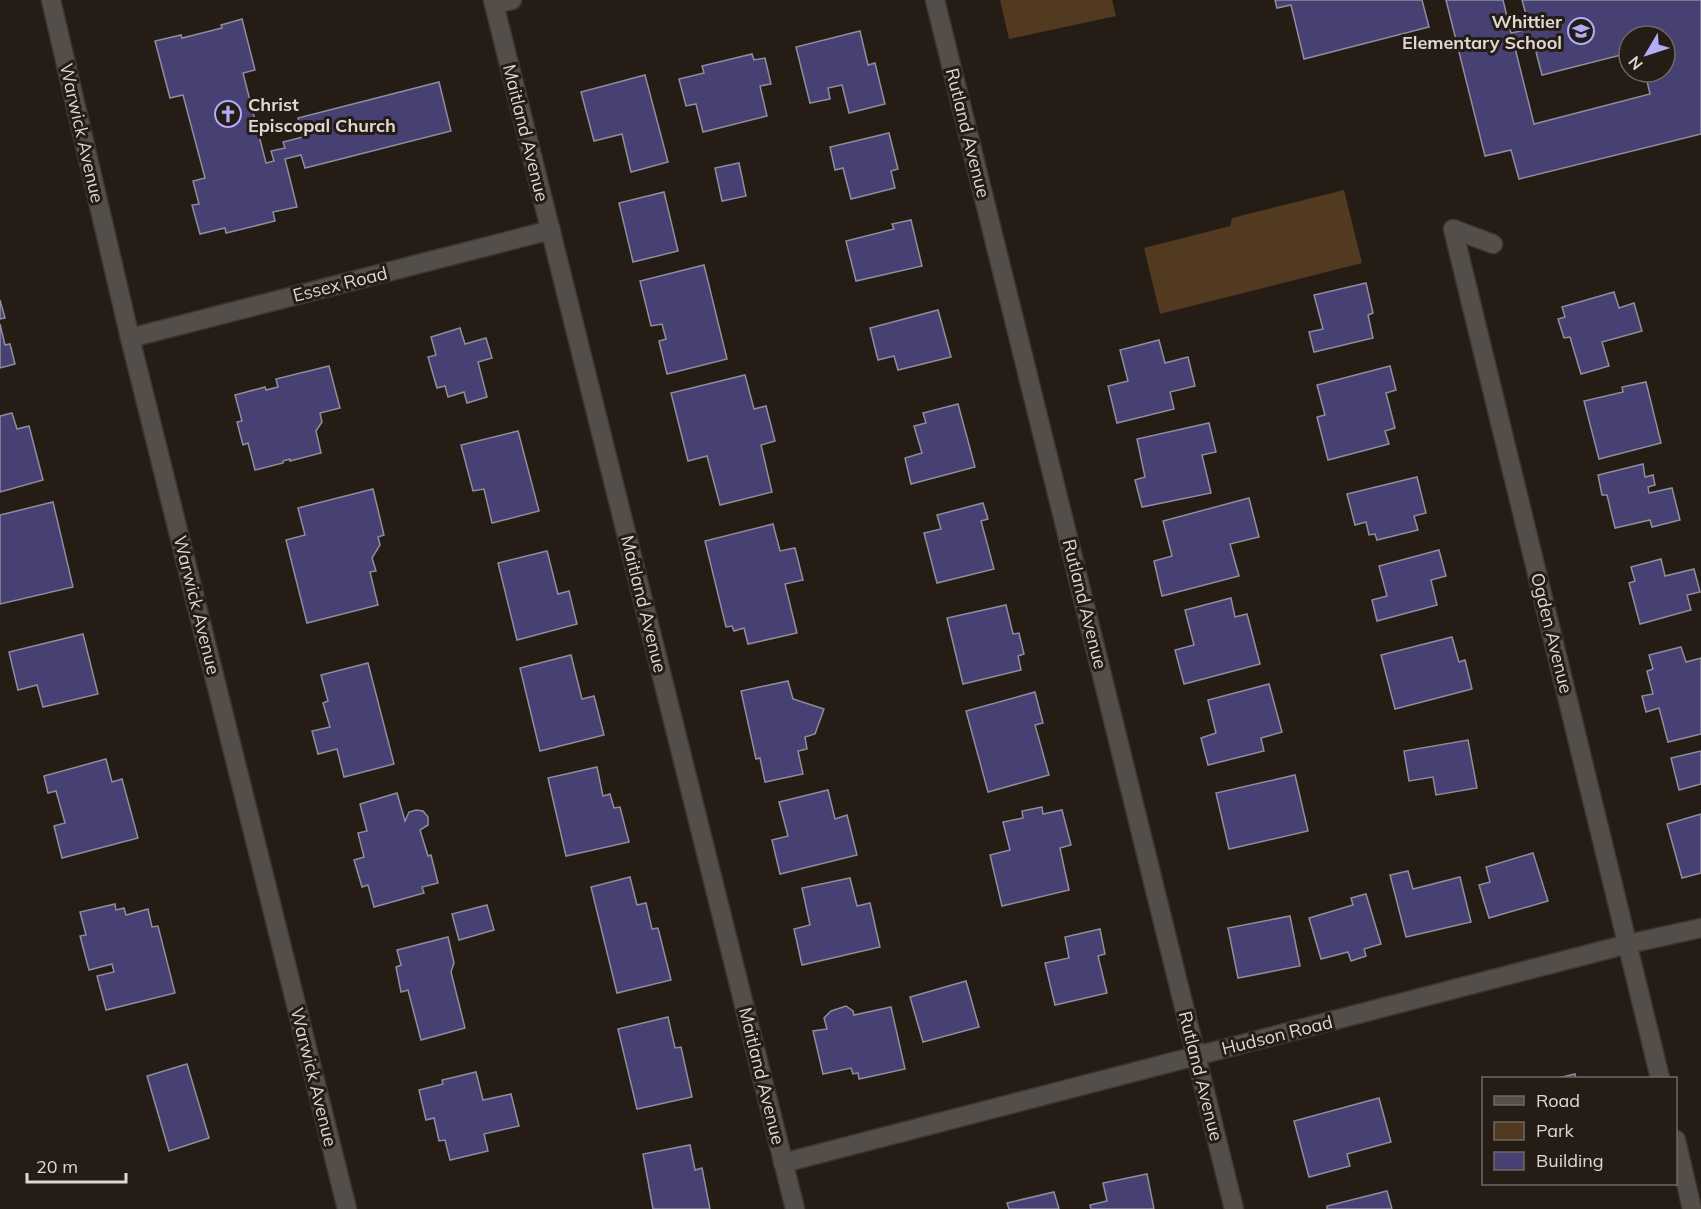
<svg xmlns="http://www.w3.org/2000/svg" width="1701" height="1209" font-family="Mulish,sans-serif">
<rect width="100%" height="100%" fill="#251d15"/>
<g fill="#523a21">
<polygon points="1000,0 1112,0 1116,16 1009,39"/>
<polygon points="1344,190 1362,263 1160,314 1144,248 1230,226 1232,218"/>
</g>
<g fill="#474173" stroke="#8e8d9b" stroke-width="1.5" fill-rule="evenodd">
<polygon points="1275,0 1422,0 1429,27 1304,59 1291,5 1277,8"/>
<path d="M1446,0H1503L1511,33L1530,29L1522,0H1701V134L1519,179L1511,150L1485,156ZM1629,36H1665V72H1645L1650,94L1534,124L1515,48L1534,44L1542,75L1629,53Z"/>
<polygon points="242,19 255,70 243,73 266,163 274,161 271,151 285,148 283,142 303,137 298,118 439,82 451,131 305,168 301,155 285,159 297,207 273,212 275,221 226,233 225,228 200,234 192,205 199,204 193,181 205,178 183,95 170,98 155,41 181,35 182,38 222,28 221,25"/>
<polygon points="860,31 868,65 875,63 885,104 849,113 842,85 828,88 830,99 810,103 796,47"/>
<polygon points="752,54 754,60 765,58 771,84 760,86 767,116 703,132 696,104 686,106 679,79 704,73 702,66"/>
<polygon points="645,75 668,162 631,172 622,134 594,141 581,92"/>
<polygon points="889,133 898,169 891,171 895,188 851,199 843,168 835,170 830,147"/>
<polygon points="739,163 746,196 722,201 715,168"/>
<polygon points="664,192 678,251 633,262 619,203"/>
<polygon points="911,220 922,266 856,281 846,241 894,229 892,224"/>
<polygon points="704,265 727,359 667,374 659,341 666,339 662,324 651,326 640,281"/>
<polygon points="1366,283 1373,313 1368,315 1373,338 1314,352 1309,332 1323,329 1314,295"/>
<polygon points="1614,292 1619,308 1634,303 1642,331 1602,342 1609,366 1581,374 1570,337 1564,338 1558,319 1565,317 1562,307"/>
<polygon points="0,300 5,318 0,319"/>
<polygon points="938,310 951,357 898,370 894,356 878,360 870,328"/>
<polygon points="0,324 5,345 10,344 15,364 0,368"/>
<polygon points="460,328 465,344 486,338 492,358 478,362 487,397 467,403 464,392 448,397 445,386 437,388 428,357 436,355 431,337"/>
<polygon points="1159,340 1165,363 1188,357 1195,386 1170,392 1174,409 1117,423 1108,386 1128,381 1120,350"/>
<polygon points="329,366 340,408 320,413 322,422 316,431 321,453 290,461 290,459 283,461 283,463 255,470 248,443 243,445 237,422 242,421 235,395 265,387 266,390 278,387 276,379"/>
<polygon points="1390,366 1396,390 1386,393 1395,428 1385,431 1389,444 1328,460 1317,417 1325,415 1317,385"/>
<polygon points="745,375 754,409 766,406 775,441 761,445 772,492 720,505 707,456 688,461 671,393"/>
<polygon points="1646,382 1661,443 1599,459 1584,401 1623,392 1622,387"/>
<polygon points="958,404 975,467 911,484 905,458 922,453 914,426 926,423 923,413"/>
<polygon points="12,413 17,429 29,426 43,480 0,492 0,416"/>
<polygon points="1209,423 1216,452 1202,455 1211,493 1142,507 1135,480 1145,477 1137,439"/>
<polygon points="518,431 539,511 492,523 484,489 473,491 461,445"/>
<polygon points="1643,464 1645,477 1653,475 1655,485 1648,487 1649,493 1672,488 1680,520 1652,527 1650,520 1615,528 1607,495 1602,495 1598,475"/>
<polygon points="1417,477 1426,513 1414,516 1418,530 1377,540 1375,534 1369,535 1366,522 1355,525 1347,494"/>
<polygon points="373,489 384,535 378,537 380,545 372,558 376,571 370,572 378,605 307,623 286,540 305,535 298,508"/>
<polygon points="1249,498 1259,537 1230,544 1239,576 1162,596 1154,561 1172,556 1163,521"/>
<polygon points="53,502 73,587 0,604 0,515"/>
<polygon points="983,503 988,519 981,521 994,569 937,583 924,533 941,529 937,515"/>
<polygon points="773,524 780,551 795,548 803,580 785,584 797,633 748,644 744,628 734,631 732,626 726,627 705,541"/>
<polygon points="1439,550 1446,576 1431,580 1437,605 1377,621 1372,600 1387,596 1379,566"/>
<polygon points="547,551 558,594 569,591 577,624 517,640 498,563"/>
<polygon points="1661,559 1665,576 1694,569 1700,592 1687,595 1691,610 1640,624 1629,583 1635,581 1631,567"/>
<polygon points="1231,598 1235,617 1247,614 1260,664 1184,684 1175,650 1194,645 1185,610"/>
<polygon points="1006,605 1013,634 1019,633 1024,654 1018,656 1021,670 963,684 947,618"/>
<polygon points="83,634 98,694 43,707 37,685 18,690 9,652"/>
<polygon points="1452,637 1459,662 1465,660 1472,689 1395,709 1381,655"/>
<polygon points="1681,647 1686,662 1701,658 1701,734 1668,742 1659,708 1646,712 1642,696 1653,694 1647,671 1653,669 1649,655"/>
<polygon points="571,655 582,699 594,696 604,735 540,751 520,668"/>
<polygon points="368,663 394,764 344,777 337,749 318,754 312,731 330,727 323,703 328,701 321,675"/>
<polygon points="788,681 793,699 824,709 815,734 805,737 807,749 798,751 803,774 765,782 760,758 756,759 741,691"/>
<polygon points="1269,684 1282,732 1261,738 1264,751 1208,765 1201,738 1216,733 1208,700"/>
<polygon points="1035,692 1043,723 1035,725 1049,775 988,792 966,711"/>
<polygon points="1468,740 1477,788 1436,795 1433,777 1409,781 1404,751"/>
<polygon points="1701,751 1701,784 1679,790 1671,758"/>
<polygon points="106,759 112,782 122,779 138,838 62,858 54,826 65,823 56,791 48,793 44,776"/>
<polygon points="597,767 603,796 610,794 614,808 620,807 629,842 566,856 548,778"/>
<polygon points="1295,775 1308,831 1229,849 1216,793"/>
<polygon points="828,790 835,819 847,815 857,855 780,874 772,840 788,836 779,802"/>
<polygon points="397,793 405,821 409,812 416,810 423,811 428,817 428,825 420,830 428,856 431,855 438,883 422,887 424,893 374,907 368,885 362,887 354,860 364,857 358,833 367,831 360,804"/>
<polygon points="1042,807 1043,814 1062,810 1071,845 1060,848 1069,890 1002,906 990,855 1010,850 1003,822 1023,818 1022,811"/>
<polygon points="1701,814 1701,873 1682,878 1667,824"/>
<polygon points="1533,853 1548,901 1489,918 1479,885 1490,882 1486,867"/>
<polygon points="1408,871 1413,889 1460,877 1471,922 1406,937 1390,875"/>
<polygon points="630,877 637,905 646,903 652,929 658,928 671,980 617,993 591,887"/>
<polygon points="850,878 857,906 870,903 880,947 802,965 794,929 810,925 802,888"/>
<polygon points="1366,894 1381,944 1364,949 1366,956 1351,961 1348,952 1321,959 1309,918 1353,905 1351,898"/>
<polygon points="115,904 116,910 124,908 126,915 148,909 152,927 158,926 175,993 106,1010 97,976 114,972 112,964 89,970 80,936 86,935 80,912"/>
<polygon points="487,905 494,930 459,940 452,914"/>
<polygon points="1290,916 1300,966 1238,978 1228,928"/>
<polygon points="1100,929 1105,954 1098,956 1107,993 1055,1005 1045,963 1069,958 1065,937"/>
<polygon points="448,937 454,963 451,972 465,1028 421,1040 408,990 401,992 396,967 401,965 397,950"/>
<polygon points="966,981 979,1027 923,1042 910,997"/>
<polygon points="846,1006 853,1011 854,1015 891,1007 905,1069 859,1079 858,1073 853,1074 851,1068 823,1074 813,1031 827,1029 824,1018 831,1011"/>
<polygon points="668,1017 675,1048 681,1047 692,1097 637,1109 618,1029"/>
<polygon points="187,1064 209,1138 169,1151 147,1076"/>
<polygon points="476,1072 483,1100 511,1094 519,1126 484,1134 488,1151 450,1160 445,1140 439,1141 434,1118 426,1120 419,1090 443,1084 442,1080"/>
<polygon points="1575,1074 1576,1078 1558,1078"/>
<polygon points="1379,1098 1391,1142 1347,1154 1350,1166 1309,1177 1294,1121"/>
<polygon points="690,1145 695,1170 702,1168 710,1209 653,1209 643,1154"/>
<polygon points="1147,1174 1154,1209 1091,1209 1090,1205 1107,1201 1103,1183"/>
<polygon points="1387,1191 1392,1209 1327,1209 1327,1206"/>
<polygon points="1054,1192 1059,1209 1009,1209 1007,1203"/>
</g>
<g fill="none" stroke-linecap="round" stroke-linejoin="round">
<defs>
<g id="street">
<polyline points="51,0 130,338 347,1209"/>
<polyline points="493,0 795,1209"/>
<polyline points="935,0 1234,1209"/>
<polyline points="494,4 512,0"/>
<polyline points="1493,244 1453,229 1660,1078"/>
<polyline points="130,338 551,230"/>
<polyline points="1676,1140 1692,1209"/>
<polyline points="783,1163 1628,944 1701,928"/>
</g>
</defs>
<use href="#street" stroke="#3f372f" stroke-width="21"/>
<use href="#street" stroke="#534e4a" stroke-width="18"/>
</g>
<defs>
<symbol id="school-ring" viewBox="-11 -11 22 22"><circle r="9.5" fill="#251d15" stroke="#b3adf9" stroke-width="1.5"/><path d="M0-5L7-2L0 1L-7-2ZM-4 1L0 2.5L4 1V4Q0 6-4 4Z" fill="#b3adf9"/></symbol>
<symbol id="church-ring" viewBox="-11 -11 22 22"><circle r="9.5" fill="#251d15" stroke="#b3adf9" stroke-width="1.5"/><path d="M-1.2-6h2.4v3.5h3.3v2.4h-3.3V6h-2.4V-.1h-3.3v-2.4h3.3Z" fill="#b3adf9"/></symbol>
</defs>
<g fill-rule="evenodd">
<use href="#school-ring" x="1566" y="16" width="30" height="30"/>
<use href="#church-ring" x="213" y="99" width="30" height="30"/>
</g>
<g text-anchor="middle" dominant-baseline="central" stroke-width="6" stroke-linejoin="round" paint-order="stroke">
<g font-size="18" font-weight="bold" fill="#ded8d2" stroke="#251d15" text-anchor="end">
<text x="1562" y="21">Whittier<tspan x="1562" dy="21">Elementary School</tspan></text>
<text x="248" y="104" text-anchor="start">Christ<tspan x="248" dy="21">Episcopal Church</tspan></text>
</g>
<g font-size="18" fill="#ded8d2" stroke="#251d15">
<text transform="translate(82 133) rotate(77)">Warwick Avenue</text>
<text transform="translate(526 133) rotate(76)">Maitland Avenue</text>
<text transform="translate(968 133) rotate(76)">Rutland Avenue</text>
<text transform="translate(340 284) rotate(-14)">Essex Road</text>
<text transform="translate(644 604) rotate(76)">Maitland Avenue</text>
<text transform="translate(1085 604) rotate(76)">Rutland Avenue</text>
<text transform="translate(197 605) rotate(76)">Warwick Avenue</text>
<text transform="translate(1552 633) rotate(76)">Ogden Avenue</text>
<text transform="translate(1277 1035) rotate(-14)">Hudson Road</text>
<text transform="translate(762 1076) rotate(76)">Maitland Avenue</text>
<text transform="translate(1201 1076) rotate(76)">Rutland Avenue</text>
<text transform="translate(314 1077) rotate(76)">Warwick Avenue</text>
</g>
</g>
<rect x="1482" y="1077" width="195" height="108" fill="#251d15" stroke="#6f6861" stroke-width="1.5"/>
<rect x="1494" y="1096" width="30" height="9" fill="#534e4a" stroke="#6f6861" stroke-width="1.5"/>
<text x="1536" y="1107" font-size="18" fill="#ded8d2">Road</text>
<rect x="1494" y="1122" width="30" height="18" fill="#523a21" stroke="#6f6861" stroke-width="1.5"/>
<text x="1536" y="1137" font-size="18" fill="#ded8d2">Park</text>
<rect x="1494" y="1152" width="30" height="18" fill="#474173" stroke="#6f6861" stroke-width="1.5"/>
<text x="1536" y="1167" font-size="18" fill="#ded8d2">Building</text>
<g transform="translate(1647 54) rotate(231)"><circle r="28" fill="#251d15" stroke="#6f6861" stroke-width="1.5"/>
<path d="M0-4.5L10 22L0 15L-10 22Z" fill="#b3adf9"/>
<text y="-9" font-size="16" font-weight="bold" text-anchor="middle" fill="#ded8d2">N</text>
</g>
<path d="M27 1173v9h99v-9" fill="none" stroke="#ded8d2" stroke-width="3"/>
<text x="36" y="1173" font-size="18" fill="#ded8d2" stroke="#251d15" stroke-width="4.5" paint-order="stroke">20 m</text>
</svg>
